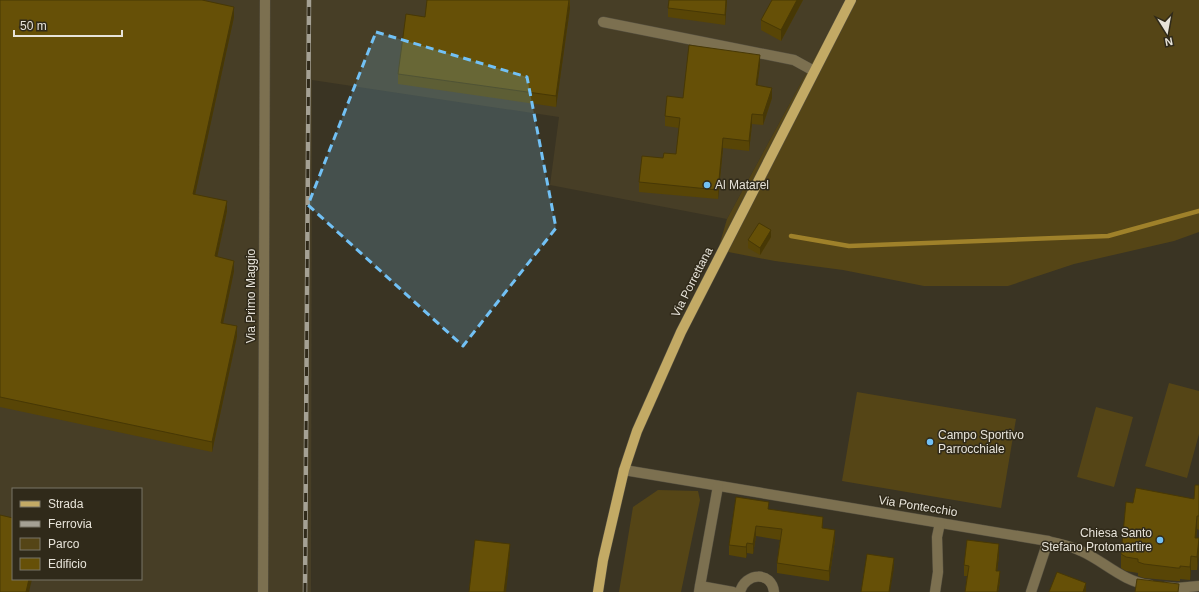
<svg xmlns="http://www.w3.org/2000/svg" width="1199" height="592" font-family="Arial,sans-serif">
<rect width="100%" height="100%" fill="#3a3423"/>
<path fill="#473e26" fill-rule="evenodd" d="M0,0H846L727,219L550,185L559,117L312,80L311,592H0ZM13,489H141V579H13Z"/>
<g fill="#554516">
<polygon points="846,0 1199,0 1199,232 1174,241 1074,264 1008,286 924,286 843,270 775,261 718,250 727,219"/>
<polygon points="1169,383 1199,391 1199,434 1187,478 1145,466"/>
<polygon points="857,392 1016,419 1001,508 842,481"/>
<polygon points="1096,407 1133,417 1114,487 1077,477"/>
<polygon points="658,490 698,491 700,500 681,592 619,592 633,507"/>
</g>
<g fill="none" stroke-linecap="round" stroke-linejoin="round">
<polyline stroke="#9f812a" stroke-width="4.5" points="791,236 849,246 1108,236 1199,211"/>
<defs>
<g id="minor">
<polyline points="603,22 794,60 814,71"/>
<path d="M624,470L1048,541C1059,544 1071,546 1081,551C1104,561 1123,582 1150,585"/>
<polyline points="700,586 718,486"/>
<polyline points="1166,587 1177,588 1199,586"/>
<polyline points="263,592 265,0"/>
<polyline points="699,592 700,586 733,592"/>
<path d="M740,592C745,572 772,571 774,592"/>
<polyline points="935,592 938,572 937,537 940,523"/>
<polyline points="1031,592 1048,541"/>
</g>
<polyline id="major" points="598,592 603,560 624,470 637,431 681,332 851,0"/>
</defs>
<use href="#minor" stroke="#565040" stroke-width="11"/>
<use href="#major" stroke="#565040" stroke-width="11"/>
<use href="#minor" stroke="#7c7050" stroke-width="10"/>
<use href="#major" stroke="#c3aa65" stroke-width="10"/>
<defs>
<polyline id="rail" points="305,592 309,0"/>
</defs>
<use href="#rail" stroke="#a5a194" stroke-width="4.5"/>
<use href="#rail" stroke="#302a1a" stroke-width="3" stroke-dasharray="9" stroke-linecap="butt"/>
</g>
<g fill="#584506">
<polygon points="0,0 234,17 195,194 227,211 217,257 234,271 223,323 237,336 212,452 0,407"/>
<polygon points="570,0 570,8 556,107 398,84 398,74 425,17"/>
<polygon points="727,0 725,25 668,17 668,8"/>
<polygon points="803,0 781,41 761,30 761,20"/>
<polygon points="760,65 757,86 772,98 763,125 752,124 749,151 723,148 718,199 639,192 639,182 663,158 676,154 679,128 665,126 665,116 683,98"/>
<polygon points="771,237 760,255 748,248 748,240"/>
<polygon points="1199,485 1199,530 1197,529 1196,538 1199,552 1197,570 1191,570 1190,580 1180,579 1180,581 1177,581 1144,578 1138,576 1138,573 1126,571 1121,568 1121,554 1133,503 1194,499"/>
<polygon points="769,509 823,528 835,540 829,581 777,573 777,563 780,540 756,536 753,554 747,553 746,558 729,555 729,545"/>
<polygon points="999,555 997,571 1000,582 998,592 965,592 967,576 964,576 964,565"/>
</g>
<g fill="#473805">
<polygon points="569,0 570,8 556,107 556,96"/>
<polygon points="726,0 727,0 725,25 725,15"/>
<polygon points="797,0 803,0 781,41 781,30"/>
<polygon points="234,7 234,17 193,204 193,194"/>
<polygon points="760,55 760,65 756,95 756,85"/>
<polygon points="772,88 772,98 763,125 763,115"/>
<polygon points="752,114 752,124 749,151 749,141"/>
<polygon points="723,138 723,148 718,199 718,190"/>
<polygon points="227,201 227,211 215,267 215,256"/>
<polygon points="771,230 771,237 760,255 760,248"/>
<polygon points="234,261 234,271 221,333 221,323"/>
<polygon points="237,326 237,336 212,452 212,442"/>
<polygon points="1197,516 1197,529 1195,551 1195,538"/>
<polygon points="823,517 823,527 822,538 822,528"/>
<polygon points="756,526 756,536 753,554 753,544"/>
<polygon points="835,530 835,540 829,581 829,571"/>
<polygon points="1199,538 1199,552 1197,570 1197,557"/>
<polygon points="747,543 747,553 746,558 746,547"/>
<polygon points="510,544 510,555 506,592 504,592"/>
<polygon points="999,544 999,555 996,581 996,571"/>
<polygon points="1191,556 1191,570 1190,580 1190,567"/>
<polygon points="894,558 894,568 890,592 889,592"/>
<polygon points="1000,571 1000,582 998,592 997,592"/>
<polygon points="29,579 32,579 29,592 26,592"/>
<polygon points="1086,583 1086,592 1083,592"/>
</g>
<g fill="#665007" stroke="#473805">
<polygon points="0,0 202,0 234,7 193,194 227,201 215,256 234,261 221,323 237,326 212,442 0,397"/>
<polygon points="427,0 569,0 556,96 398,74 406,14 425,17"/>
<polygon points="669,0 726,0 725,15 668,8"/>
<polygon points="772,0 797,0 781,30 761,20"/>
<polygon points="689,45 760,55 756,85 772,88 763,115 752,114 749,141 723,138 718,190 639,182 642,156 663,158 664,153 676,154 680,118 665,116 667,96 683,98"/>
<polygon points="759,223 771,230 760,248 748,240"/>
<polygon points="1195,485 1199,485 1199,516 1197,516 1195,538 1199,538 1197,557 1191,556 1190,567 1180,566 1180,568 1177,568 1144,564 1138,562 1138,559 1126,557 1121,554 1126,502 1133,503 1136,488 1194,499"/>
<polygon points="736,497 769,502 768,509 823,517 822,528 835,530 829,571 777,563 782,529 756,526 753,544 747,543 746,547 729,545"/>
<polygon points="0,515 13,518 13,579 29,579 26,592 0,592"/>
<polygon points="475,540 510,544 504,592 469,592"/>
<polygon points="967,540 999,544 996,571 1000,571 997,592 965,592 969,566 964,565"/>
<polygon points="867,554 894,558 889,592 861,592"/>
<polygon points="1057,572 1086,583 1083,592 1049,592"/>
<polygon points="1137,579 1179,584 1178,592 1135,592"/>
</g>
<path fill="#72c1f5" fill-opacity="0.2" stroke="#72c1f5" stroke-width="3" stroke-dasharray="8 5" stroke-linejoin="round" d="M376,32L527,77L556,228L463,346L308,205Z"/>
<g fill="#72c1f5" stroke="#302a1a" stroke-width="1.5">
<circle cx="707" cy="185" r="4"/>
<circle cx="930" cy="442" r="4"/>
<circle cx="1160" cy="540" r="4"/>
</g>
<g text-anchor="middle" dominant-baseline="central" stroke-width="3" stroke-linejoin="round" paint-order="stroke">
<g font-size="12" fill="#e7e3d9" stroke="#302a1a" text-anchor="start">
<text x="715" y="185">Al Matarel</text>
<text x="938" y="435">Campo Sportivo<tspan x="938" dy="14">Parrocchiale</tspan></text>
<text x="1152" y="533" text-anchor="end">Chiesa Santo<tspan x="1152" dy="14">Stefano Protomartire</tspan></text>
</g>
<g font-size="12" fill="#e7e3d9" stroke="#302a1a">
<text transform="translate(692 282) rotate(-63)">Via Porrettana</text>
<text transform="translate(251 296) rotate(-90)">Via Primo Maggio</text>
<text transform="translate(918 506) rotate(9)">Via Pontecchio</text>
</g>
</g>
<rect x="12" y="488" width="130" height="92" fill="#302a1a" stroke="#797466"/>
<rect x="20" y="501" width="20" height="6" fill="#c3aa65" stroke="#797466"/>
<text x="48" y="508" font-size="12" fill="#e7e3d9">Strada</text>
<rect x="20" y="521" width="20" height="6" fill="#a5a194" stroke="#797466"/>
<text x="48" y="528" font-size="12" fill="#e7e3d9">Ferrovia</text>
<rect x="20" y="538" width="20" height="12" fill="#554516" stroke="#797466"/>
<text x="48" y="548" font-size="12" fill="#e7e3d9">Parco</text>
<rect x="20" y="558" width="20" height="12" fill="#665007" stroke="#797466"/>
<text x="48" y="568" font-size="12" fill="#e7e3d9">Edificio</text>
<g transform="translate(1167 32) rotate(169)" stroke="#302a1a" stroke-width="3" paint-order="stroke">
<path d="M0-3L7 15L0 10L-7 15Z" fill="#e7e3d9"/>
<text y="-6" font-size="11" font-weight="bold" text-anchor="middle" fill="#e7e3d9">N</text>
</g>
<path d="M14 30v6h108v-6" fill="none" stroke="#e7e3d9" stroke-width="2"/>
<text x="20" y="30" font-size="12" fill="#e7e3d9" stroke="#302a1a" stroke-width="3" paint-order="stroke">50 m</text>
</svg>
